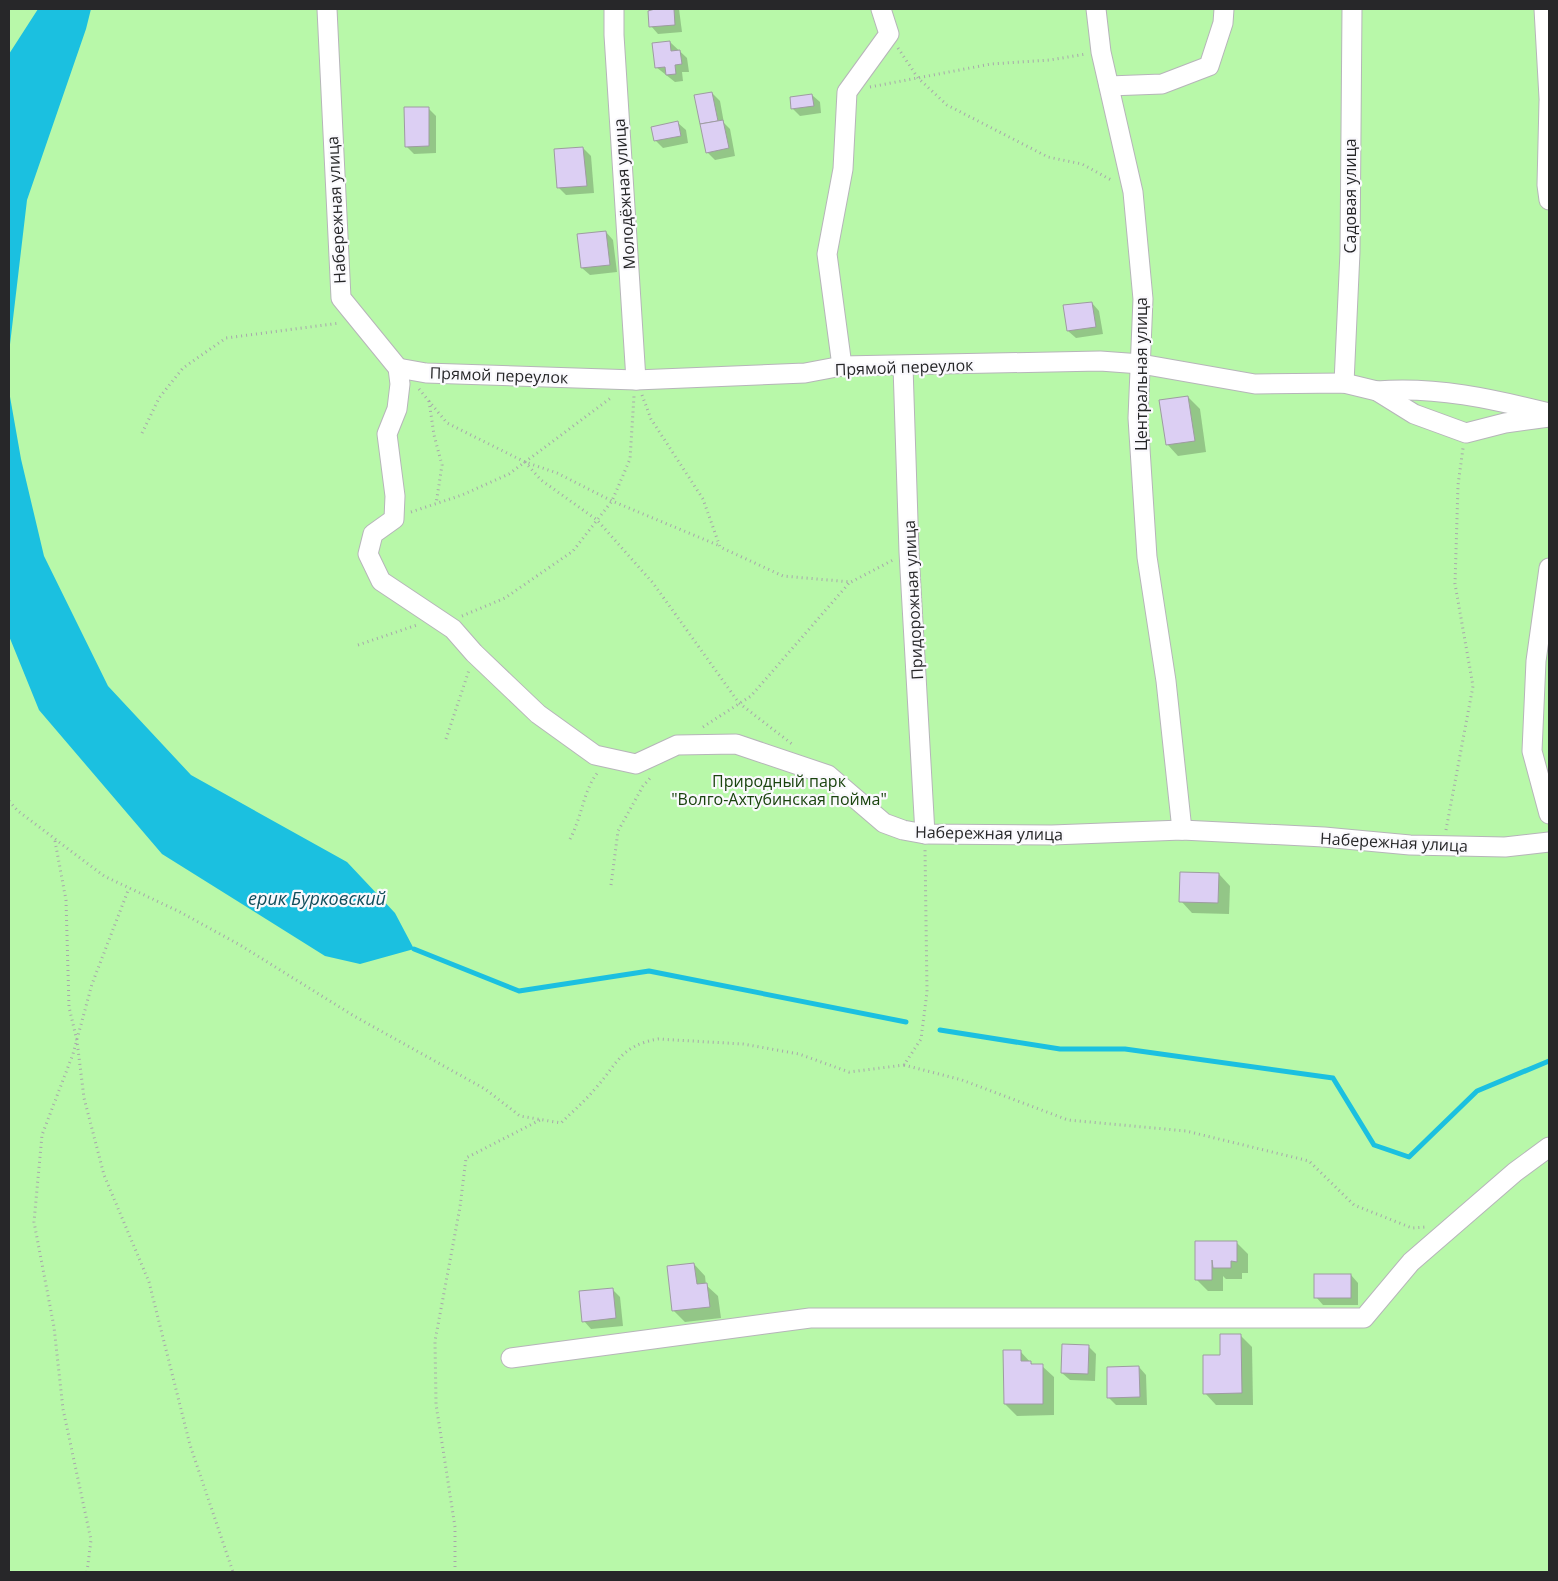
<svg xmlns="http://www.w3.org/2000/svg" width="1558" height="1581" font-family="'Open Sans',sans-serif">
<rect width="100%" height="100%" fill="#faf9fd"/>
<rect fill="#b8f8a9" x="9" y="9" width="1540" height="1563"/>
<g fill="#1bc0e0">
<polygon points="38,9 91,9 86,29 27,200 9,353 9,54"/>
<polygon points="9,391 21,459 44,556 108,686 191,775 347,862 395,913 414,949 360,964 325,956 162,854 39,710 9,636"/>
</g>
<g fill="#0003">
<polygon points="656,9 679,9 682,32 658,34 651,26"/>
<polygon points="670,42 687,58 689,72 682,72 683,81 675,82 656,67"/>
<polygon points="712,93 720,101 724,123 730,129 735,156 715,160 707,152"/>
<polygon points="812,95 820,102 821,113 800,116 793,109"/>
<polygon points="428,108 436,116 436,153 414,154 406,146"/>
<polygon points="678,123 686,130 688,143 663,148 655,140"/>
<polygon points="583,148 591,156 594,193 566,195 559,188"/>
<polygon points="606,232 613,240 617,272 590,275 582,268"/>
<polygon points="1092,303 1099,311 1103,334 1076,338 1068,331"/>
<polygon points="1188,397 1200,409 1206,452 1178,456 1167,444"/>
<polygon points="1219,874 1230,886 1229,914 1192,913 1181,901"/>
<polygon points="1196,1242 1236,1242 1248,1254 1248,1273 1242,1273 1242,1279 1226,1279 1223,1276 1223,1291 1208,1291 1196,1279"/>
<polygon points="694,1264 705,1276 706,1285 718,1296 721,1318 685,1322 673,1310"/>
<polygon points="1351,1275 1358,1283 1358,1305 1323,1305 1316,1297"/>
<polygon points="612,1289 620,1297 623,1326 591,1329 584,1321"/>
<polygon points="1240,1335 1252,1347 1253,1405 1216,1405 1205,1393 1222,1356"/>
<polygon points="1088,1346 1096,1354 1095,1381 1070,1380 1062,1373"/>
<polygon points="1020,1351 1032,1364 1042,1366 1054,1377 1054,1415 1017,1416 1005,1404"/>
<polygon points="1139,1367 1146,1375 1147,1405 1116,1405 1108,1397"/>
</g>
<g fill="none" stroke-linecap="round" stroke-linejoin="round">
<g stroke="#1bc0e0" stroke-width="5">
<polyline points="414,949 519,991 649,971 906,1022"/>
<polyline points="940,1030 1060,1049 1125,1049 1333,1078 1374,1145 1409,1157 1477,1091 1549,1061"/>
</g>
</g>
<g fill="#dccff3" stroke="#9e9ca1">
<polygon points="655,9 674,9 675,25 649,27 648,11"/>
<polygon points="670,41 671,51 680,50 682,64 675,65 676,74 666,75 665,67 655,68 652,43"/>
<polygon points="712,92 718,121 700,124 694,95"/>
<polygon points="812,94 814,106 791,109 790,97"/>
<polygon points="404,107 429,107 429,146 405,147"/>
<polygon points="723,120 729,148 706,153 700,124"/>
<polygon points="678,121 681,136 654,141 651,127"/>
<polygon points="583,147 587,186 557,188 554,149"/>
<polygon points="606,231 610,265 581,268 577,234"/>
<polygon points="1092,302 1096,327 1067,331 1063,305"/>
<polygon points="1188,396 1195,441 1166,445 1159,400"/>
<polygon points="1180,872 1219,873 1218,903 1179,902"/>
<polygon points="1195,1241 1237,1241 1237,1262 1231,1261 1231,1268 1213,1268 1212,1260 1212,1280 1195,1280"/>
<polygon points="694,1263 697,1284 707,1283 710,1307 672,1311 667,1266"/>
<rect x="1314" y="1274" width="37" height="24"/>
<polygon points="613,1288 616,1318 582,1322 579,1291"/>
<polygon points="1220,1334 1241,1334 1242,1393 1203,1394 1203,1355 1220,1355"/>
<polygon points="1062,1344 1089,1345 1088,1374 1061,1373"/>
<polygon points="1003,1350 1021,1350 1021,1361 1031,1361 1031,1364 1043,1364 1043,1404 1004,1404"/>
<polygon points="1139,1366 1140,1397 1107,1398 1107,1367"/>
</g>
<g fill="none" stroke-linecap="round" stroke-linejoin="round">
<defs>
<g id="street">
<polyline points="327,9 341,298 398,368 400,384 397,409 387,434 395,496 394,519 373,534 368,554 381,581 453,629 474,653 538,714 595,755 636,764 677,745 736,744 828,775 884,823 903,830 925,834 1052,835 1182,830 1324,837 1410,845 1505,847 1549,842"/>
<polyline points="614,9 614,35 636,380"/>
<polyline points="1096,9 1101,52 1133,192 1143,299 1138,418 1147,557 1166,681 1182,830"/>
<polyline points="1544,9 1549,98"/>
<polyline points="1109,86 1162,84 1209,66 1223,23 1224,9"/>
<polyline points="1549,101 1547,185 1549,200"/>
<polyline points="842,366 827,254 843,169 847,92 889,34 881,9"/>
<polyline points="903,366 909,552 925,834"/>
<polyline points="398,368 426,373 636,380 805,373 842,366 1100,361 1141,364 1255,384 1344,383 1377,391 1414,414 1466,433 1505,423 1549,417"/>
<polyline points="1344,383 1350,252 1352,9"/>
<path d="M1377,391C1435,386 1493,399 1549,413"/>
<polyline points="1549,568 1536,661 1532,751 1549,814"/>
<polyline points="511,1358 810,1318 1364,1318 1411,1262 1515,1172 1549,1147"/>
</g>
</defs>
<use href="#street" stroke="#b6b5b9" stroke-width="21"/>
<g stroke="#a7a7aa" stroke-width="3" stroke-dasharray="1 4" stroke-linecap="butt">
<polyline points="898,48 918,78 947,105 1048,157 1082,164 1113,181"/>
<polyline points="870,87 991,64 1050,60 1086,54"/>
<polyline points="419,389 447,423 525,462 557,473 612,501 720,546"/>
<polyline points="642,395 651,419 703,499 720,547 783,576 851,582 893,560"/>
<polyline points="429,401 434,435 442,465 436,504"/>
<polyline points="142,433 159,398 183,368 226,338 340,323"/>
<polyline points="525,462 541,480 597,520 653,583 739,703 792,744"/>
<polyline points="411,512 462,495 509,474 612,397"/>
<polyline points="462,616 505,598 573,551 612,501 630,459 634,396"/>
<polyline points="358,645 417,625"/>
<polyline points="703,727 751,696 850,582"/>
<polyline points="446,739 469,670"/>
<path d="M9,801L18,811L104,876L180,912L240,945L354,1016L485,1089L520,1116L561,1123C572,1112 584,1102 594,1090C618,1064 619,1046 658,1039L743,1044L799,1054L849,1072L904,1065L921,1039L927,992L925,848"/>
<polyline points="1446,830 1473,686 1455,584 1458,485 1463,448"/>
<path d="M570,839C582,817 583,791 598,772"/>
<polyline points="55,841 66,900 69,1007 77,1041 84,1098 104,1175 149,1282 190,1445 233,1572"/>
<polyline points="611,885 618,831 643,786 652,776"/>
<polyline points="904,1065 962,1080 1068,1120 1186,1131 1309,1161 1354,1205 1412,1228 1425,1227"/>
<polyline points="87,1572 91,1540 63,1409 54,1327 34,1222 42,1135 73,1054 92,984 129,888"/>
<polyline points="455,1572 455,1527 436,1404 435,1341 460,1207 466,1158 540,1120"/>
</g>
<use href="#street" stroke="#fff" stroke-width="19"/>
</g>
<g text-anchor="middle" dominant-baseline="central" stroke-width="4.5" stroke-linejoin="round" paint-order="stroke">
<g font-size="16" fill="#272729" stroke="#faf9fd">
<text transform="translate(624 194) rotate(-94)">Молодёжная улица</text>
<text transform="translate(1350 196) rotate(-90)">Садовая улица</text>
<text transform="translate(336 210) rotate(-93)">Набережная улица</text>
<text transform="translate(904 367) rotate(-2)">Прямой переулок</text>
<text transform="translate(1141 374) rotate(-90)">Центральная улица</text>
<text transform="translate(499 375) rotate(2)">Прямой переулок</text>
<text transform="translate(913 600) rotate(-93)">Придорожная улица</text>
<text transform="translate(989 833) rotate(1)">Набережная улица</text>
<text transform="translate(1394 842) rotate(3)">Набережная улица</text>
</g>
<g font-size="16" fill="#1a440e" stroke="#faf9fd">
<text x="779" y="781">Природный парк<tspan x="779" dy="18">"Волго-Ахтубинская пойма"</tspan></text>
</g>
<g font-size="18" font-style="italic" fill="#124f5d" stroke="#faf9fd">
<text x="317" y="898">ерик Бурковский</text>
</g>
</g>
<rect width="1558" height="1581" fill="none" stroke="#272729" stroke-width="20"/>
</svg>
